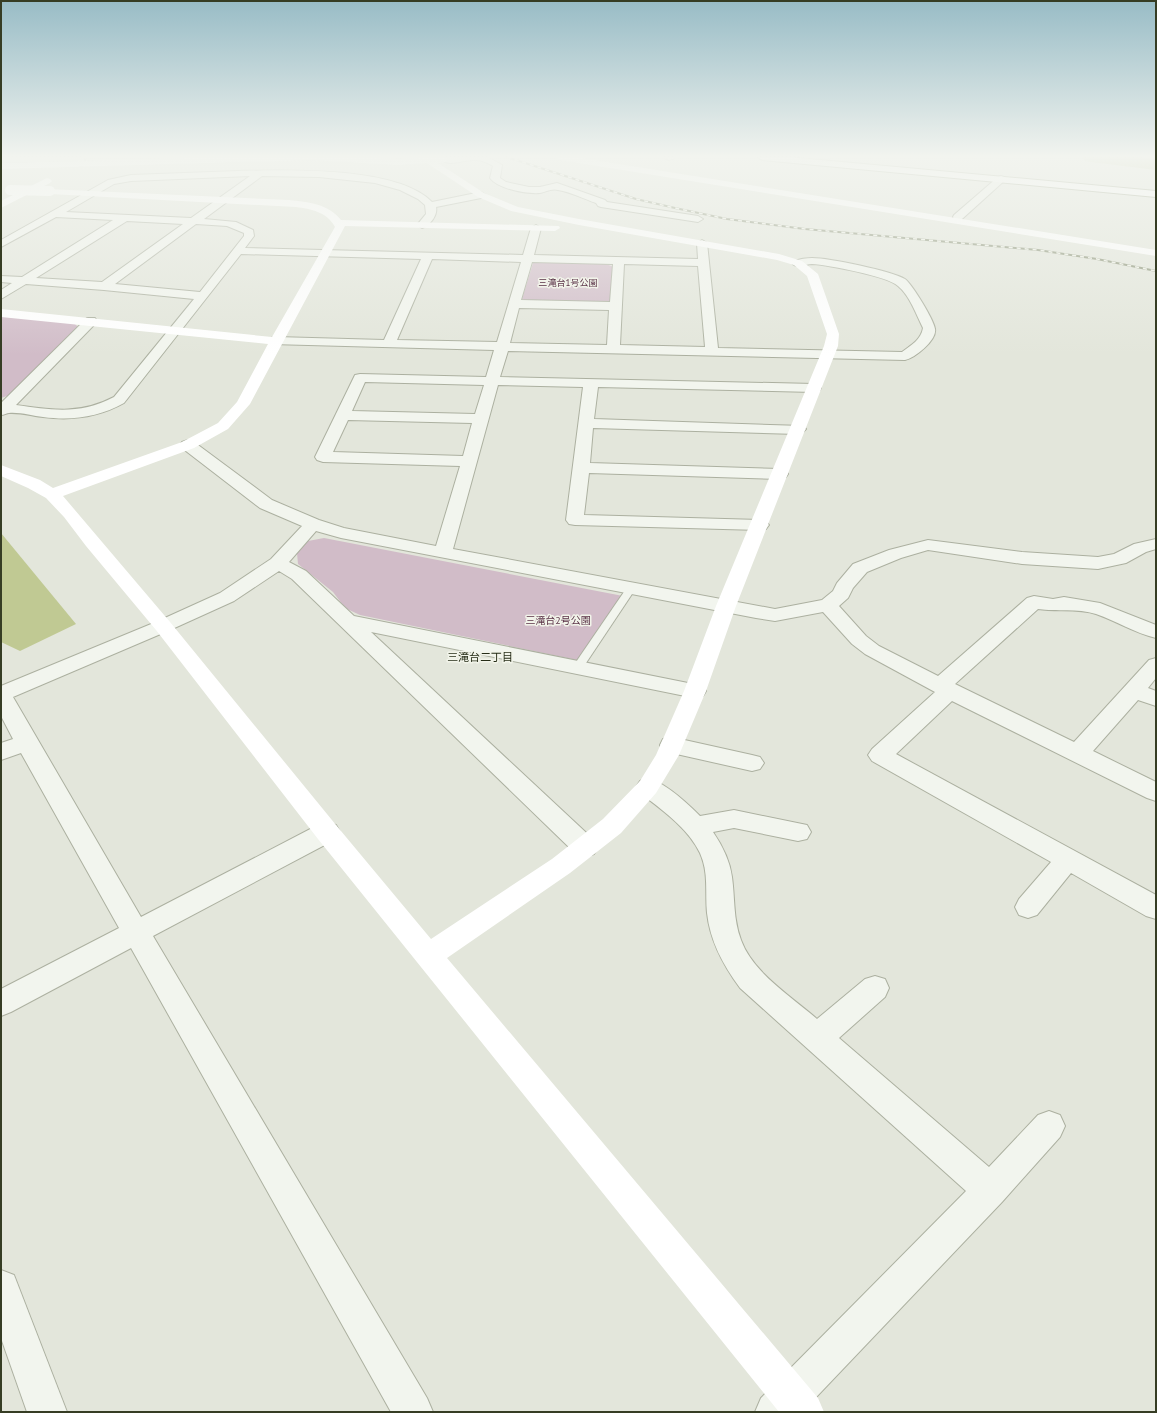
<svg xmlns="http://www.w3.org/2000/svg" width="1157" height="1413" font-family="'PT Sans','Noto Sans JP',sans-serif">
<rect width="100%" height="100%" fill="#e3e6db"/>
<g fill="#d1bcc8">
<polygon points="539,261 603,263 614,267 612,299 606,303 530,302 522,299 533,263"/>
<polygon points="1,316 74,323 78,327 10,395 1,398"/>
<polygon points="324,538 623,596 577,660 360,615 345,608 333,592 298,564 297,553 308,541"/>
</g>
<polygon fill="#c0c993" points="1,533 76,624 20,651 1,642"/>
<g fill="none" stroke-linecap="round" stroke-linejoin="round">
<polygon fill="#c0c993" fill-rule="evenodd" points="1082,157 1141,157 1156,158 1156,170 1091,162 1085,161"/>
<defs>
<polygon id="lane" points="631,585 636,588 582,669 574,669 573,667 574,665 628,586"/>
<g id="street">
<polygon points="1,157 83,157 86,163 82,166 79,165 77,161 74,161 1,163"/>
<path d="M451,157H488L502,165L500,178L506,182L529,187H540L557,183L605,200L607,202L698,216L703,219L698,222L601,207L598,206L596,203C584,199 571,192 558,190C552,188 545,192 540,193C527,194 498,189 490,178L493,166C488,163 482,160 475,160C466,159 449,167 442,160L443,158Z"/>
<polygon points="664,157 674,157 673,159 668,160"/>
<path d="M238,171C286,170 397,166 432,202L481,192L486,195L481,198L436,207C438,215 430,226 422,228L417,225L426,214L425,205L418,199L400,190L375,183L319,177L262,176L204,219L236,222L253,230L254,236L245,248L523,255L531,228L536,225L541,228L534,255L698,259L697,243L702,240L707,243L718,348L902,352C911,345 921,340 923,328C916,314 910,296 898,286C887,276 828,265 812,264C806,264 797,269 792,263L794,261C800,259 806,258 812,258C830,258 891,271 905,279C912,284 934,320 935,329C937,340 915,358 905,360L508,351L500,377L814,384L819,385L821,388L819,391L814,392L598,387L594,419L803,426L806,429L803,432L798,434L593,428L590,463L780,469L786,471L788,474L786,477L780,479L589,473L584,515L760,520L766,521L769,525L766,529L760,530L575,525L569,524L566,520L583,387L498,385L453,549L775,609L822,600L833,591L837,583L853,564L889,550L928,540L1022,552L1098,557L1114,554L1134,544L1156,539V549L1146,552L1126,563L1098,569L1022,564L928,550L901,558L867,572L853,588L848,598L839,606L866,636L879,646L938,676L1027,598L1034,596L1053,599L1064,597L1100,603L1156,625V638C1135,633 1116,621 1096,614C1077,608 1057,612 1038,609L955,684L1074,742L1149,660L1156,658V678L1148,688L1156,691V706L1138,700L1093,751L1156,782V801L1147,798L952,701L896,754L1156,895V919L1146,916L1071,873L1037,915L1028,918L1019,915L1015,907L1019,899L1051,862L872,761L868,755L872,749L935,692L865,654L852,644L823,612L775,621L756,618L341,538L316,531L289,562L306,571L354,616L703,686L706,691L703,696L695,698L371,632L594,840L598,847L594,854L585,857L576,854L292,579L279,571L234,601L170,630L13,697L141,917L318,825L327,823L336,825L340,832L336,839L153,936L427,1398L433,1412H391L131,948L11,1012L1,1016V989L119,928L21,753L1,760V743L13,739L1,716V686L156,622L220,593L271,559L302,526L260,508L182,448L180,445L182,442L188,440L194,442L272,500L319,520L344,528L436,546L460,466L323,462L317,460L315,457L355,375L360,374L486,377L494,350L271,344L269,341L271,338L276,337L384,340L421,259L241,254L124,403C99,417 72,421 43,417C33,416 20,412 9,413C7,413 4,415 1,415V403L87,318H95L97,321L95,324L16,405C52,410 80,415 114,397L194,299L104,290L26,284L1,299V290L12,283L1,282V276L22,277L113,220L56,217L1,247V240L108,180L131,175ZM250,176L191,218L66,212L114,184L131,181ZM127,221L183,224L102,282L36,278ZM196,224L227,226L244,233V236L200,292L115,284ZM432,259L521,262L497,342L397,340ZM532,262L613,264L610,302L521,300ZM624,264L698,266L705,347L620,345ZM519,308L609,310L607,345L510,343ZM365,382L484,385L475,414L352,411ZM348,420L472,423L463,456L333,452Z"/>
<polygon points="1001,176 1004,177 1006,179 1004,181 962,219 954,219 953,217 954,215 998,177"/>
<polygon points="671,737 752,755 760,757 764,763 760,769 752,771 663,751 660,745 663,739"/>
<path d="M648,778C667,784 686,802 700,816L734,810L807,825L811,832L807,839L798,841L734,828L713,832C722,845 730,861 732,877C735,898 733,919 741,940C753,973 792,997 817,1019L865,979L875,976L885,979L889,988L885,997L839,1038L989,1167L1038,1115L1049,1111L1060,1115L1065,1126L1060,1137L1002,1202L802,1412H755L761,1398L966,1191L740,988C723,965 710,941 707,913C705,892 709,873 700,853C688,828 661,809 640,793L636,787L640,781Z"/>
<polygon points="1,1270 14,1275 67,1412 27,1412 1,1338"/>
</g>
<polygon id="highway" points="758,157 788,157 1156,191 1156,197 762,160"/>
</defs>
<use href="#lane" stroke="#acb0a0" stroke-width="2"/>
<use href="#street" stroke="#acb0a0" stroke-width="2"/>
<use href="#highway" stroke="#969d82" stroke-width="2"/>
<use href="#lane" fill="#f2f5ee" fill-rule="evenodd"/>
<use href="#street" fill="#f2f5ee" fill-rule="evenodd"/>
<g fill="#fff" fill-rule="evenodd">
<path d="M226,157H354L398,159L443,157L446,158L447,160L446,162L438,163L484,193L518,207L579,219L779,254L802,261L818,274L839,334L838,346L736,606L706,691L679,755L656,793L621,833L570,873L447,958L818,1398L824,1412H779L318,839L156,630L86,546L64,517L46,498L28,488L1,476V465L40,480L53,488L182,442L218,423L237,402L268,344L1,317V309L272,337L335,227C327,212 311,209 296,207L50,194L47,193L45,191L47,189L289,200C308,202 329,204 341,220L559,226L560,228L555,231L345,226L250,404L228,429L194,448L63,496L170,622L336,825L431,939L552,859L603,819L640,781L656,755L684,691L716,606L824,346L827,334L807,276L794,265L777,260L579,225L511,211L478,197L427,163L398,165L311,160L1,169V163Z"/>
<polygon points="556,157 575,157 1156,250 1156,256 560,160"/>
<polygon points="47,178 50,179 52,181 50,183 1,208 1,201"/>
</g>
<use href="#highway" fill="#fff" fill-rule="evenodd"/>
<defs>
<polyline id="rail" points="507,157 636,199 675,208 727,219 805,229 1038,250 1097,259 1156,271"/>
</defs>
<use href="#rail" stroke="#889074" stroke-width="2"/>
<use href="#rail" stroke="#f2f4ea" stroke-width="1.5" stroke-dasharray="4" stroke-linecap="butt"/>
<polyline stroke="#fff" stroke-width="10" points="10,190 50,191"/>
</g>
<linearGradient id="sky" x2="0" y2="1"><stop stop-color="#98bcc6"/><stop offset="0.44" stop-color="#f2f4ef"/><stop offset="1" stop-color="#f2f4ef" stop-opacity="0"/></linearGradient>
<rect width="1157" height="355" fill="url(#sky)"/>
<g text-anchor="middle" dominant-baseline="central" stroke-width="3" stroke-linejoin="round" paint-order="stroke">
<g font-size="9" fill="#593146" stroke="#f2f4ea">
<text x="568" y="282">三滝台1号公園</text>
</g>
<g font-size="10" fill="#593146" stroke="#f2f4ea">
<text x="558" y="620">三滝台2号公園</text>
</g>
<g font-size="11" fill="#262d17" stroke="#f2f4ea">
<text x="480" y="657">三滝台二丁目</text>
</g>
</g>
<rect width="1157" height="1413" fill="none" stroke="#363d24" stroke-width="4"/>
</svg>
